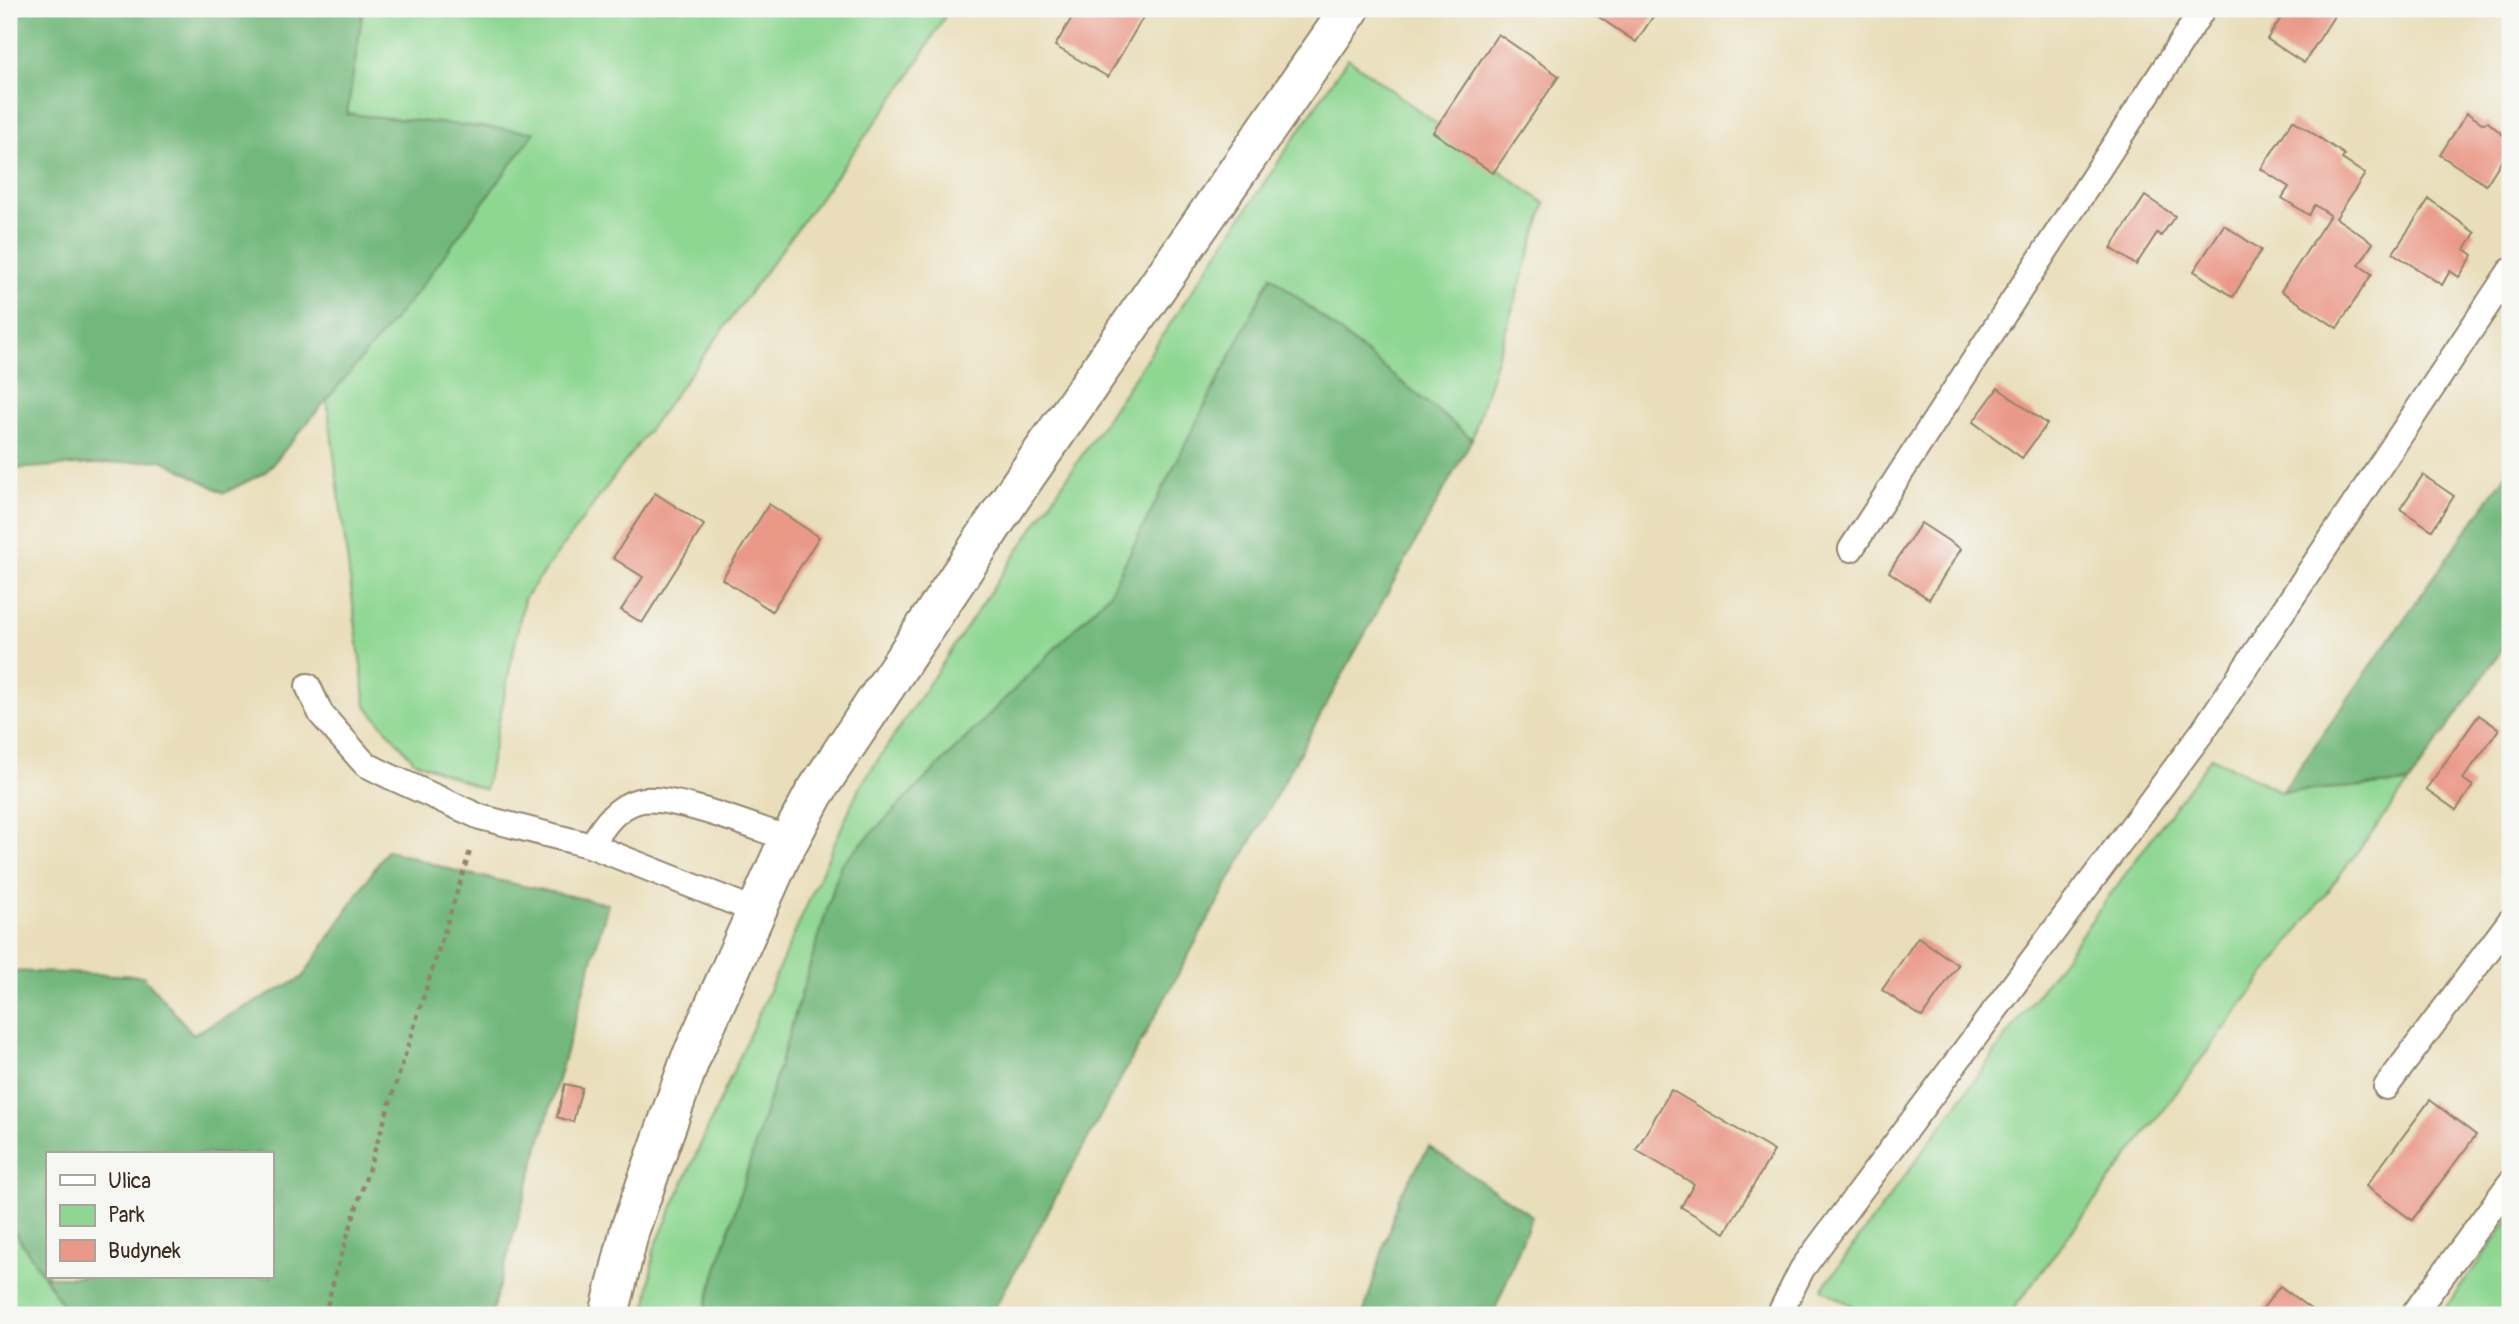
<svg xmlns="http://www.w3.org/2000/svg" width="2519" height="1324" font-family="Pangolin,sans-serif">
<rect width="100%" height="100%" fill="#f6f6f2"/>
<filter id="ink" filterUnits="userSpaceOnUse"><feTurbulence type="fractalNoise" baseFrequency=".0143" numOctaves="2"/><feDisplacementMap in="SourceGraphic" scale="14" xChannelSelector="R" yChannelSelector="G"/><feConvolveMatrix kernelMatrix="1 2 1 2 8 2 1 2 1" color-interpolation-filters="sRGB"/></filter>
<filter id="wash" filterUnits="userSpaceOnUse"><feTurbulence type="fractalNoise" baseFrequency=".00686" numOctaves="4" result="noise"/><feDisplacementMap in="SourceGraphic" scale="28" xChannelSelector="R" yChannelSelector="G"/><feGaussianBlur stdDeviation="1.57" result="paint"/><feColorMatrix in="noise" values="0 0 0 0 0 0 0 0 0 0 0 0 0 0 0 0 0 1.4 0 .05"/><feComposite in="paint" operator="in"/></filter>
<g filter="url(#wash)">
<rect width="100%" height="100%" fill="#e9deb9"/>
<g fill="#8ed792" stroke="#648058" stroke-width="2">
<polygon points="363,9 949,9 909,77 524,599 485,790 414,761 366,706 327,400 534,133 347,114"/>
<polygon points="1348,58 1545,204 1472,439 1271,276 1109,594 841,864 703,1315 646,1315 654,1249 859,788"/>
<polygon points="2211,757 2282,792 2409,783 2009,1315 1869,1315 1822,1289"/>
<polygon points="2510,1219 2510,1315 2440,1315"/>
<polygon points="9,1223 69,1315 9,1315"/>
</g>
<g fill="#72b87c" stroke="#56714d" stroke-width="2" fill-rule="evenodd">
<polygon points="9,9 363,9 347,114 535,132 415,295 266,472 224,493 163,460 9,469"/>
<polygon points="1271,276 1472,439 991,1315 703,1315 841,864 1109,594"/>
<polygon points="2510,469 2510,638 2409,783 2282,792"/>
<path d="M387,850L459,872L608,904L491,1315H69L9,1223V971L143,976L193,1034L302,978ZM271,1154V1277H47V1154Z"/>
<polygon points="1429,1147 1532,1216 1493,1315 1363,1315 1399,1197"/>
</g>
<g id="blocks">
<g fill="#ea9988">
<polygon points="1077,9 1148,9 1108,77 1055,46"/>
<polygon points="1587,9 1658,9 1636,42"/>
<polygon points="2287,9 2330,9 2336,13 2304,63 2267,39"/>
<polygon points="1498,34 1559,76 1493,173 1433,132"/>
<polygon points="2467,113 2482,123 2488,122 2510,141 2510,147 2486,185 2440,155"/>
<polygon points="2293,120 2345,155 2342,159 2365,174 2336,218 2373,243 2359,265 2372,274 2337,328 2281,291 2330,215 2315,205 2309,215 2282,198 2289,187 2261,169"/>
<polygon points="2145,196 2175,216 2161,236 2157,233 2136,265 2111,248"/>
<polygon points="2429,199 2475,233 2465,249 2473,255 2459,277 2450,271 2442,285 2393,253"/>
<polygon points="2224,225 2261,250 2233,297 2194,271"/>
<polygon points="1998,388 2047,424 2022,458 1973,422"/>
<polygon points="2423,475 2454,496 2432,530 2400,509"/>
<polygon points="655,493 704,525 642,623 621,610 643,577 613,558"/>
<polygon points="769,504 819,537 772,611 722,579"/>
<polygon points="1921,523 1961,549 1929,599 1889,572"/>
<polygon points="2479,715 2499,729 2463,779 2473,786 2456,810 2426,789"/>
<polygon points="1918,937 1958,965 1922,1017 1882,990"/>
<polygon points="565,1084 582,1088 573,1122 557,1117"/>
<polygon points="1671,1090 1774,1151 1725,1233 1681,1207 1694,1184 1636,1150"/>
<polygon points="2430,1100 2476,1135 2412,1220 2366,1186"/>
<polygon points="2280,1286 2313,1311 2310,1315 2258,1315"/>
</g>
</g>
</g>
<g filter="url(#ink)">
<use href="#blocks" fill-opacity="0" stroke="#92846c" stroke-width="2"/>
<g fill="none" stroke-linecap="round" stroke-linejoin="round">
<defs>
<g id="service">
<polyline points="1851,549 2203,9"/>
<polyline points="308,686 321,714 365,764 389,776 480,817 592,846 756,911"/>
<path d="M592,846C602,826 616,807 638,801C667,792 758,829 790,839"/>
<polyline points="2386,1087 2510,921"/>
<polyline points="1779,1315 1802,1269 2203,731 2510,271"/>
<polyline points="2413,1315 2510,1183"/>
</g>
<polyline id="minor" points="609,1315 630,1229 690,1060 782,854 814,794 1021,483 1350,9"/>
</defs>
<use href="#service" stroke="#92846c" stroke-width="28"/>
<use href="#minor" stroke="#92846c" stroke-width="42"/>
<polyline stroke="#92846c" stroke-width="4.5" stroke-dasharray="5 5" stroke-linecap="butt" points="325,1315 335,1275 471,848"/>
<use href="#service" stroke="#fff" stroke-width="24"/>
<use href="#minor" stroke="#fff" stroke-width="38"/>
</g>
</g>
<rect width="2519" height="1324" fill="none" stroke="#f6f6f2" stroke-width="35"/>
<rect x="46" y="1152" width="228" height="126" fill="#f6f6f2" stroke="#aba49d" stroke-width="2"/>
<rect x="60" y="1175" width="35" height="10" fill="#ffffff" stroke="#aba49d" stroke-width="2"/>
<text x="108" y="1188" font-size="21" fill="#3b2a1e">Ulica</text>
<rect x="60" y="1205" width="35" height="21" fill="#8ed792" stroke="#aba49d" stroke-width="2"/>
<text x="108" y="1222" font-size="21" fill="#3b2a1e">Park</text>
<rect x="60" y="1240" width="35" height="21" fill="#ea9988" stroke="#aba49d" stroke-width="2"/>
<text x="108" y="1258" font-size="21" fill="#3b2a1e">Budynek</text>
</svg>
